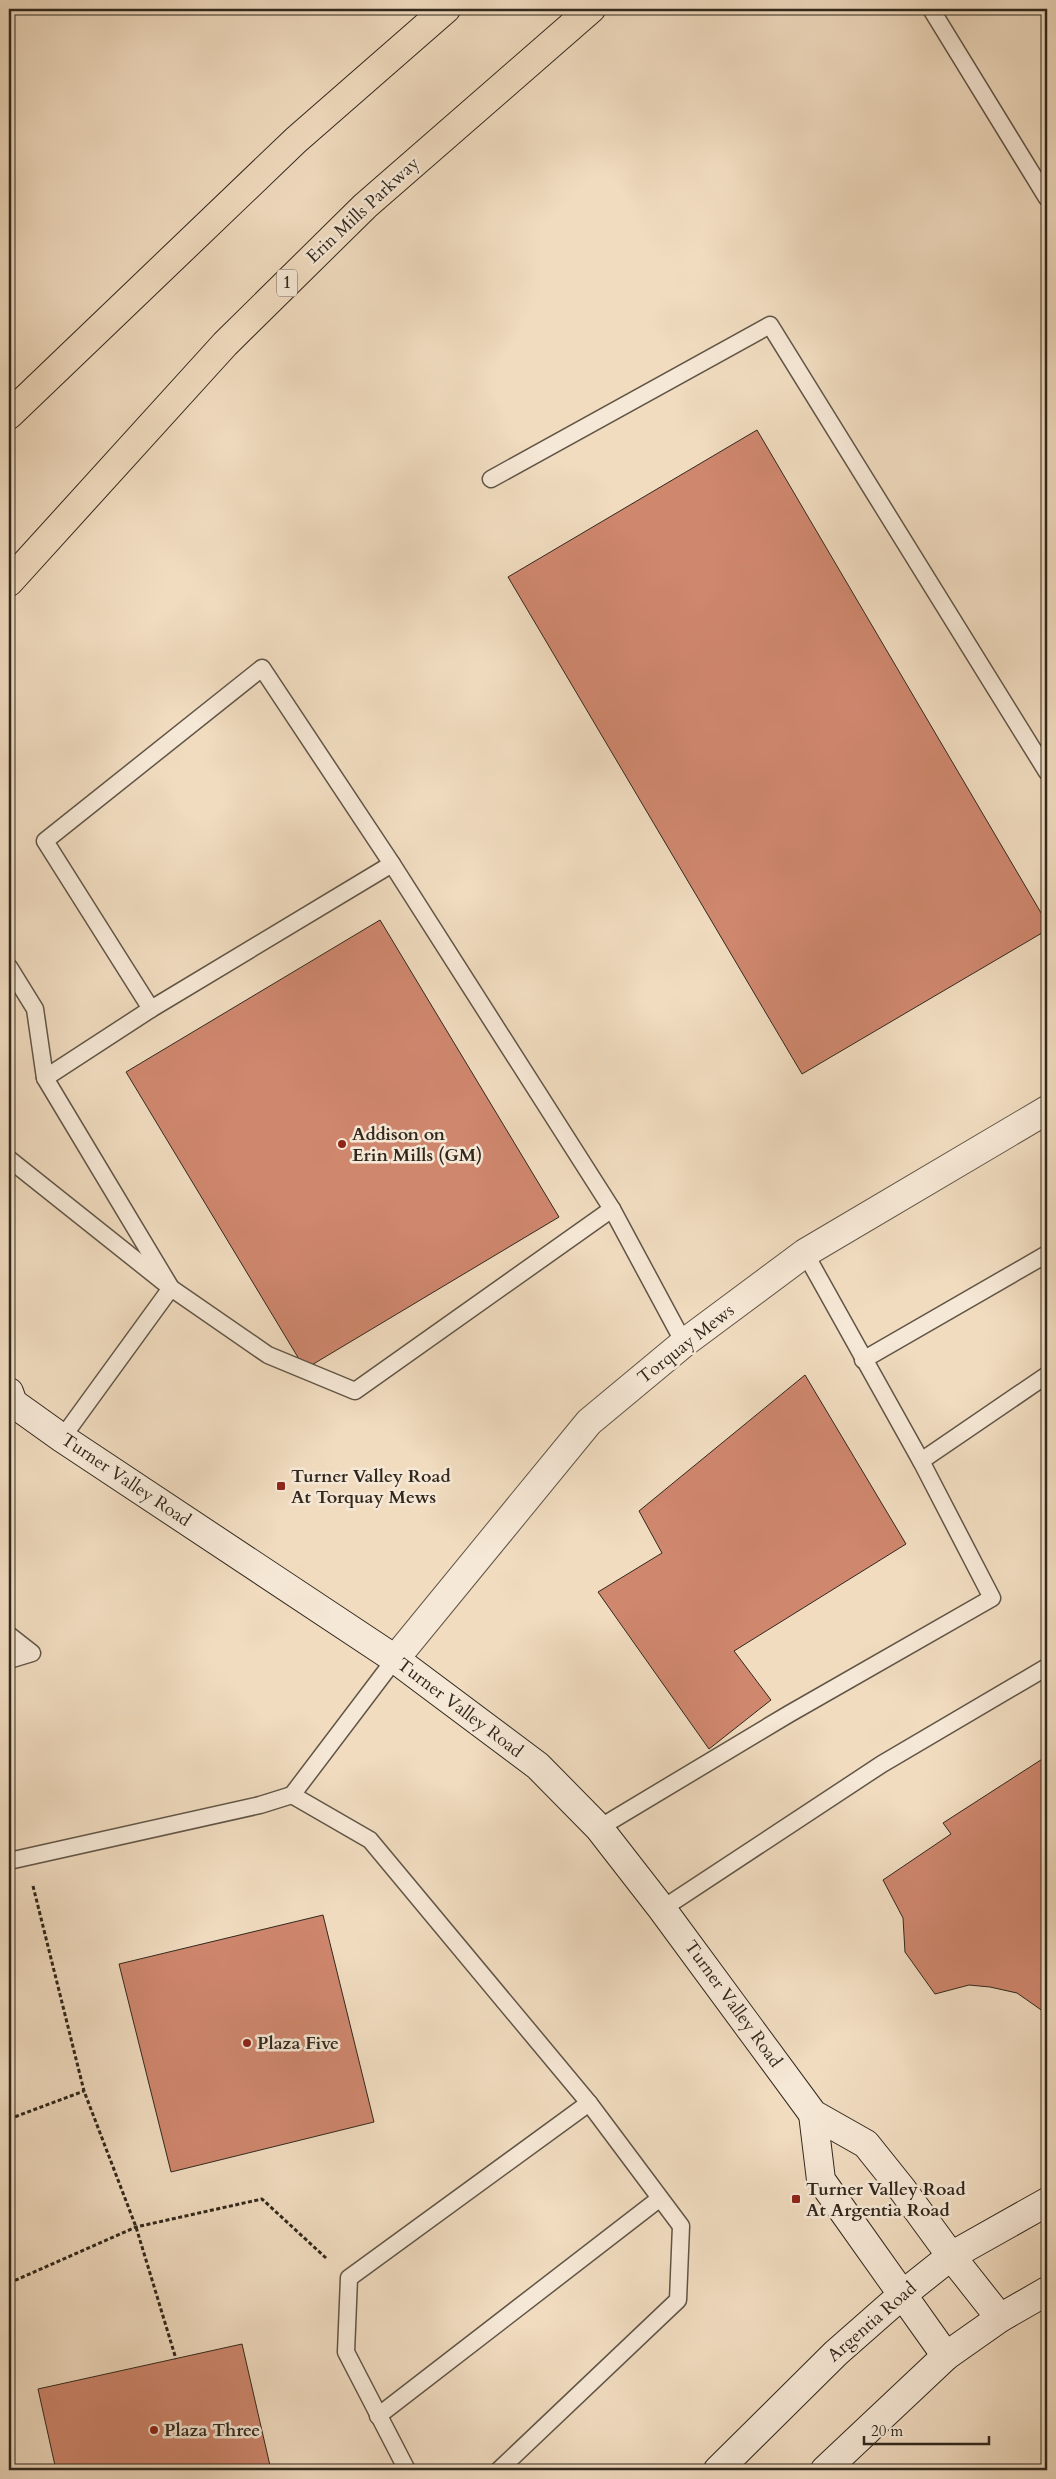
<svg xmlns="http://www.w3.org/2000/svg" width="1056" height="2479" font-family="Cardo,serif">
<rect width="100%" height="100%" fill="#f1dcc0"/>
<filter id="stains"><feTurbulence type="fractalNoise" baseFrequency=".004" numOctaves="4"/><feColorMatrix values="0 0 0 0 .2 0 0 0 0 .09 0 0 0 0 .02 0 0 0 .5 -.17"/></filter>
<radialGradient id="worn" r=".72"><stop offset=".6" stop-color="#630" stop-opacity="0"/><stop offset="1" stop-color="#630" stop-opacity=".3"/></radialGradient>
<g fill="#cf876e" stroke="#31281d">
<polygon points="757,430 1047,923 1047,930 802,1074 508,577"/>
<polygon points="380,920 559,1217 305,1369 126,1072"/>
<polygon points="805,1375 906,1544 734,1651 771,1700 709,1749 598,1592 662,1553 639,1511"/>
<polygon points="1047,1756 1047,2014 1017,1993 990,1987 969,1985 935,1994 905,1952 903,1918 883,1880 951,1834 943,1823"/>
<polygon points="323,1915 374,2122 171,2172 119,1964"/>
<polygon points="242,2344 271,2470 56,2470 38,2389"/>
</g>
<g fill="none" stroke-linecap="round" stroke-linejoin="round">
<defs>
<g id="lane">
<polyline points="931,9 1047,198"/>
<polyline points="491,479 770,325 1047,772"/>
<polyline points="9,967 35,1009 45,1078"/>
<polyline points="151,1009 45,841 262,668 392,864 612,1209"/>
<polyline points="9,1159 171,1288 268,1355 355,1391 612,1209 684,1343"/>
<polyline points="805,1253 921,1461 1047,1375"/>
<polyline points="863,1360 1047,1254"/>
<polyline points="62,1438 171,1288 45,1078 151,1009 392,864"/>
<polyline points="9,1635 32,1653 9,1660"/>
<polyline points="292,1795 395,1659"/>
<polyline points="599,1828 789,1714 992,1598 921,1461"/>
<polyline points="9,1861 260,1805 292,1795 370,1840 589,2103 681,2226 678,2300 499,2470"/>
<polyline points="662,1909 882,1764 1047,1667"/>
<polyline points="378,2416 659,2199"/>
<polyline points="407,2470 346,2352 349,2278 589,2103"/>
</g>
<polyline id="street" points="395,1659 589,1422 684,1343 805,1253 1047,1110"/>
<g id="secondary">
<polyline points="9,1392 13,1403 62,1438 395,1659 538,1766 599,1828 662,1909 813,2114 866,2144 902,2189 951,2256 1000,2318"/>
<polyline points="813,2114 821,2180 946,2356"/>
<polyline points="718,2470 836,2353 902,2295 951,2256 1047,2202"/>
<polyline points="825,2470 946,2356 1000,2318 1047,2291"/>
</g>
<g id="primary">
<polyline points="9,415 296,140 446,9"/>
<polyline points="9,582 225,344 365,206 591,9"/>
</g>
</defs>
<use href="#lane" stroke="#615546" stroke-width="19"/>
<use href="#street" stroke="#615546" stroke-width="30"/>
<use href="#secondary" stroke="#31281d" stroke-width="30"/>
<use href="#primary" stroke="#31281d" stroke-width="30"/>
<g stroke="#31281d" stroke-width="3" stroke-dasharray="4 2.5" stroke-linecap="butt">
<polyline points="33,1886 84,2091 136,2227 176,2359"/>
<polyline points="9,2119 84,2091"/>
<polyline points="9,2283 136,2227 262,2199 326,2258"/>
</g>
<use href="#lane" stroke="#f6e8d6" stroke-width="16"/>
<use href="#street" stroke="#f6e8d6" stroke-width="28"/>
<use href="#secondary" stroke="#f6e8d6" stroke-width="28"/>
<use href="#primary" stroke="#f1dcc0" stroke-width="28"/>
</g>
<g fill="#8f2418" stroke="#f6e8d6" stroke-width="2">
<circle cx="342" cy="1144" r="5"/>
<rect x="276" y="1481" width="10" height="10" rx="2.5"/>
<circle cx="247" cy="2043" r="5"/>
<rect x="791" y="2194" width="10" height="10" rx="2.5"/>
<circle cx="154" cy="2430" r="5"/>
</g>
<g text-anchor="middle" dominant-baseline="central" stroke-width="5" stroke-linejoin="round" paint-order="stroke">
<rect fill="#f6e8d6" stroke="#6c6254" stroke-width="1" x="277" y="269.5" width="20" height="27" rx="4"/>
<g font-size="16" font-weight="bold" fill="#31281d">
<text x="287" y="283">1</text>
</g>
<g font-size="18" fill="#31281d" stroke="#f6e8d6">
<text transform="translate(363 210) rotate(-43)">Erin Mills Parkway</text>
<text transform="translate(686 1344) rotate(-38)">Torquay Mews</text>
<text transform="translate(126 1480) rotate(34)">Turner Valley Road</text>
<text transform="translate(460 1708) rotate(37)">Turner Valley Road</text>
<text transform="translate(733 2004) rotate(54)">Turner Valley Road</text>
<text transform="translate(872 2322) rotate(-41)">Argentia Road</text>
</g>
<g font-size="18" font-weight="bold" fill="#31281d" stroke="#f6e8d6" text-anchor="start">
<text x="352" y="1134">Addison on<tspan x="352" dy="21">Erin Mills (GM)</tspan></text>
<text x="291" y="1476">Turner Valley Road<tspan x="291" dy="21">At Torquay Mews</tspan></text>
<text x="257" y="2043">Plaza Five</text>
<text x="806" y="2189">Turner Valley Road<tspan x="806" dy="21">At Argentia Road</tspan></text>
<text x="164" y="2430">Plaza Three</text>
</g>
</g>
<rect width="1056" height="2479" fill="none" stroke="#f1dcc0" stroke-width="30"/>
<rect x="10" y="10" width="1036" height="2459" fill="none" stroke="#31281d" stroke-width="2.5"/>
<rect x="15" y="15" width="1026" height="2449" fill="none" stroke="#31281d"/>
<path d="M864 2436v8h125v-8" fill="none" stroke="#31281d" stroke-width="2.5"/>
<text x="871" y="2436" font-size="15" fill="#31281d" stroke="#f6e8d6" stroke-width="4" paint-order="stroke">20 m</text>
<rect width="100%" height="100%" filter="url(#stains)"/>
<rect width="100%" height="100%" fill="url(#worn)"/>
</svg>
